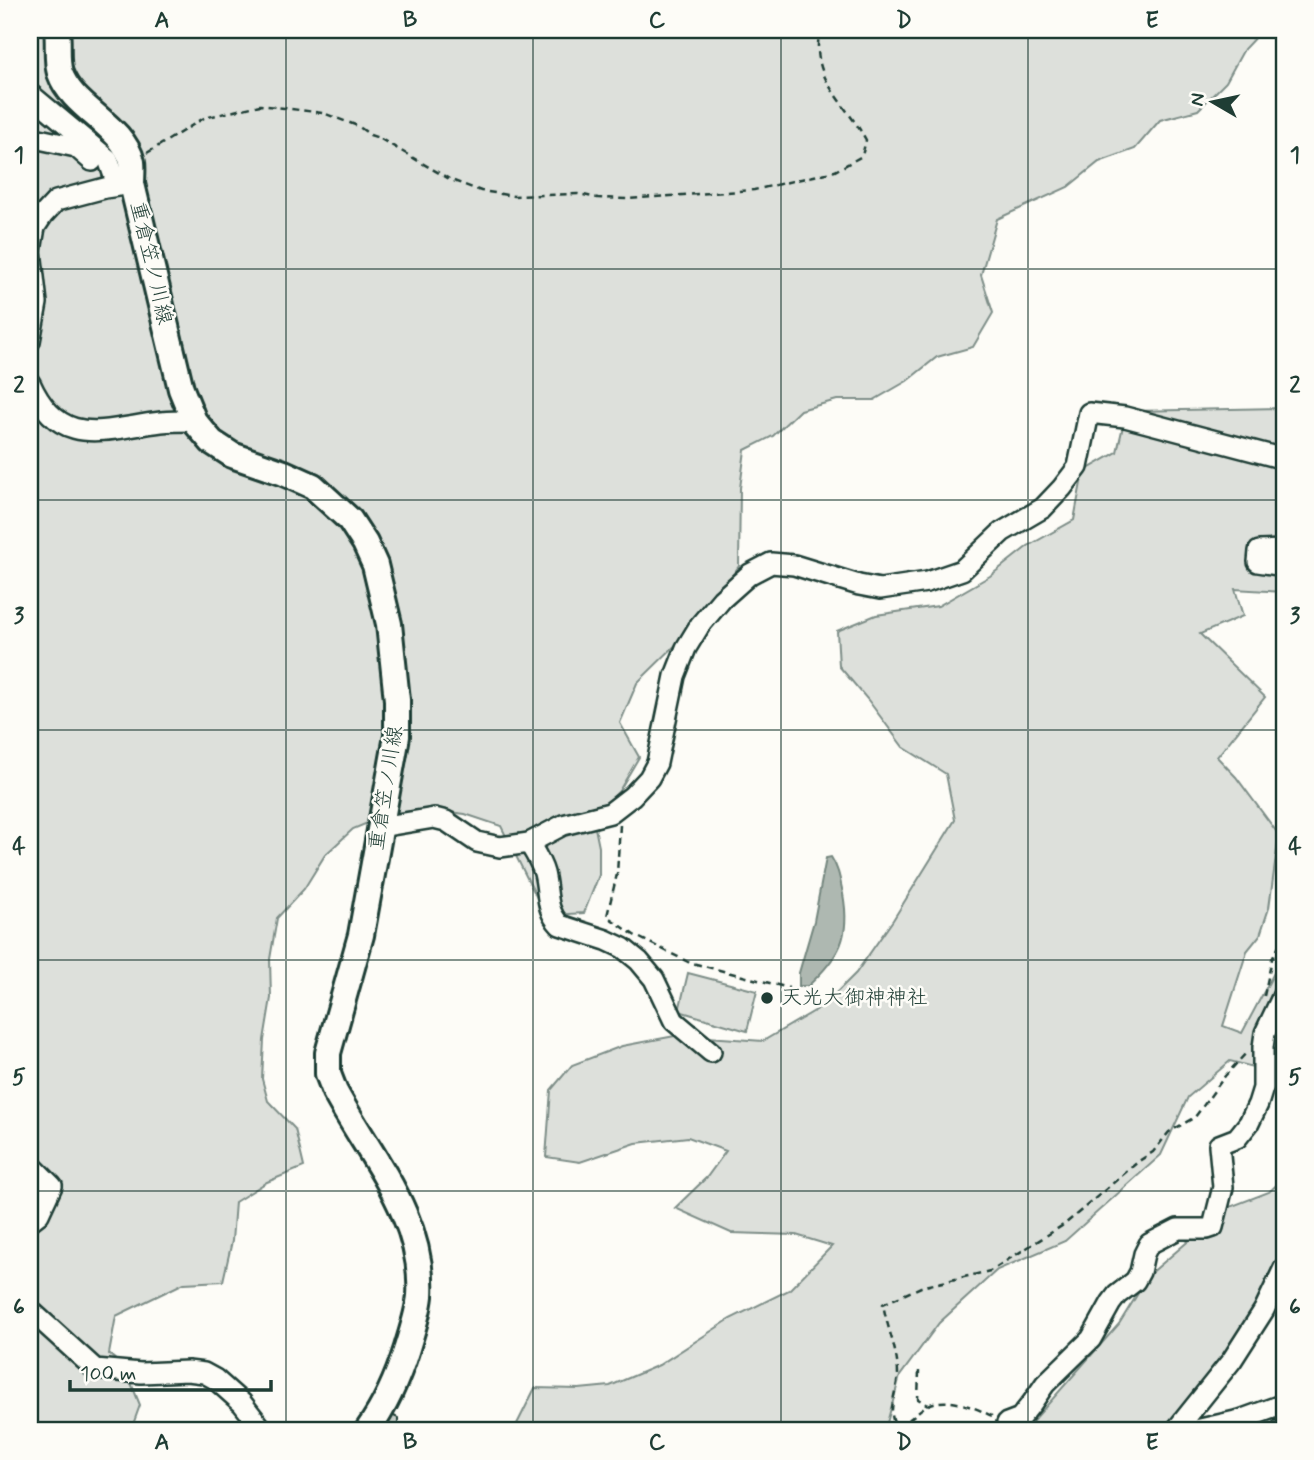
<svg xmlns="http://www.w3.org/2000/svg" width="1314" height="1460" font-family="Mynerve,'Klee One',sans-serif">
<rect width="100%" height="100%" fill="#fdfcf7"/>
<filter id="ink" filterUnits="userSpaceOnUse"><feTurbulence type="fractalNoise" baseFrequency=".0143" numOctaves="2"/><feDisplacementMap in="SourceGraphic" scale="14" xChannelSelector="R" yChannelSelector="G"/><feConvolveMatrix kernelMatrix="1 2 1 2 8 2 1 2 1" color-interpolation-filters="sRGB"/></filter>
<g filter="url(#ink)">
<g fill="#dde0db" stroke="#7e8e88" stroke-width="2">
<polygon points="30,30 1262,30 1244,49 1226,82 1198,110 1160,120 1135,149 1099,162 1068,187 997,219 981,275 993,313 973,347 937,357 907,381 874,400 837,400 800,410 773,436 745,450 740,488 739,566 693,628 637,683 620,723 639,757 619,791 593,818 599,847 599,875 584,913 553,915 537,898 501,826 465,814 426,809 389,814 353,829 325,855 304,889 277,918 270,959 271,998 264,1040 262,1079 268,1101 295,1129 304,1167 267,1182 235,1202 232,1241 223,1281 184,1283 116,1316 109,1354 125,1368 140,1405 131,1430 64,1430 53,1426 30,1425 30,176 37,158 30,149"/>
<polygon points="1284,408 1284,592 1235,589 1243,616 1200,634 1265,697 1217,757 1236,777 1279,835 1269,908 1260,935 1247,951 1223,1026 1242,1033 1284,954 1253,1067 1230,1061 1188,1097 1161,1155 1065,1241 997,1270 939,1323 900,1376 885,1430 514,1430 535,1388 579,1389 610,1386 659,1365 730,1319 789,1290 832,1246 796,1235 731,1233 675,1208 707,1177 726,1151 688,1137 636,1143 580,1162 546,1157 551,1090 572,1065 622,1046 680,1035 763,1041 823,1006 856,973 893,920 955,820 946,774 903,747 868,700 839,666 837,631 876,615 938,606 990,576 1028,546 1074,520 1083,472 1117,452 1123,426 1133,411"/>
<polygon points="688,973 757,991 747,1031 679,1011"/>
<polygon points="1284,1178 1284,1251 1230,1350 1178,1418 1161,1430 1031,1430 1033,1421 1119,1324 1150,1274 1227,1208 1269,1192"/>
</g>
<path fill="#aeb8b1" stroke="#75877f" stroke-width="2" d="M831,857C839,869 840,880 843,894C851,937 840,956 808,986H799V973L814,921L826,858Z"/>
<g fill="#c6cdc7" stroke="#1f3d34" stroke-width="2">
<polygon points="765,994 771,995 770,1003 763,1002"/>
<polygon points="392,1415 398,1418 398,1430 383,1430"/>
</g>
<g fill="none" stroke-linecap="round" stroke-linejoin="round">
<defs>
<g id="minor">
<polyline points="30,94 108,159 114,176"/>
<polyline points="30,137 76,147 92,161"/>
<polyline points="30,341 37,303 31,251 35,227 43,215 56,201 105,188 132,184"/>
<path d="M30,383C60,450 103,429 161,422C172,421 183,421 194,421"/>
<polyline points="1284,550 1259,551 1258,562 1284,566"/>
<polyline points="380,827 434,818 446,821 477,842 500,847 529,843 563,825 610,813 632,796 649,778 657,763 675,676 686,648 700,625 722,599 750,574 771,563 794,565 859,585 880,589 927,582 962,570 1002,532 1043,508 1062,488 1078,467 1089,413 1125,417 1284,459"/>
<path d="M529,843C535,853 541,862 544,873C549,893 545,909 560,925L606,940L623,948L639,961L654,979L674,1021L711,1052"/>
<polyline points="30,1164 52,1186 39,1214 30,1221"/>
<polyline points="30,1310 95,1369 141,1373 188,1371 204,1373 215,1379 242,1403 263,1430"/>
<polyline points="1011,1430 1007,1423 1020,1418 1032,1403 1045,1384 1091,1339 1111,1303 1117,1295 1135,1281 1140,1272 1144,1254 1149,1244 1178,1229 1207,1229 1213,1227 1223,1187 1219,1145 1237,1138 1249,1123 1258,1104 1263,1088 1263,1047 1265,1033 1284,993"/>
<polyline points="1176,1430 1232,1360 1264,1310 1284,1268"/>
<polyline points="1196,1430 1240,1420 1284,1404"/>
<polyline points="1281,1430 1284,1429"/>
</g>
<path id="major" d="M57,30C59,44 56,60 60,73C72,108 123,125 132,162C133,169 132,177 132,184L181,389L194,421L212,442L232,455L284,473L313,486L350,520L365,543L375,565L389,624L397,700V736L361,935L328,1053V1074L335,1092C370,1157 425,1218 420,1296C418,1314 412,1331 407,1348C398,1377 385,1406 368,1430"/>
</defs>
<use href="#minor" stroke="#1f3d34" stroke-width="24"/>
<use href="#major" stroke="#1f3d34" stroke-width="30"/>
<g stroke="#1f3d34" stroke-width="2.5" stroke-dasharray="7 5" stroke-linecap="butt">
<path d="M147,153L204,118L260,105L323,113L358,126L370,135L379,138L451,180L481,191L514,196L578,194L598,198L627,199L754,190L835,171L862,156L866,140C845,101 809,78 820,30"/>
<polyline points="620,825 617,874 607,916 634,935 688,962 789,988"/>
<polyline points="1264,996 1272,959 1284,937"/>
<polyline points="919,1371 918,1399 928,1405"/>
<path d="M992,1416C972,1406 943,1394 923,1408C914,1414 907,1425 895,1424C887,1413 897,1389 898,1375C898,1351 887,1328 883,1304L921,1287L990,1271L1065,1224L1139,1161L1153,1152L1169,1132L1195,1117L1225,1076L1247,1052"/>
</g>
<use href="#minor" stroke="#fdfcf7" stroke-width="19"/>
<use href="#major" stroke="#fdfcf7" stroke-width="24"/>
</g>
</g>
<path fill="none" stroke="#1f3d34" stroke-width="2" stroke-opacity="0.55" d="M286,30V1430M533,30V1430M781,30V1430M1028,30V1430M30,269H1284M30,500H1284M30,730H1284M30,960H1284M30,1191H1284"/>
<circle fill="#1f3d34" stroke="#fdfcf7" stroke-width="2.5" cx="767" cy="998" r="7"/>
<g text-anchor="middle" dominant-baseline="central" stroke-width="5" stroke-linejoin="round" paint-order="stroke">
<g font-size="21" fill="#1f3d34" stroke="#fdfcf7">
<text transform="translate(151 263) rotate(77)">重倉笠ノ川線</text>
<text transform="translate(386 788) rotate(-81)">重倉笠ノ川線</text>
</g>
<g font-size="21" fill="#1f3d34" stroke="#fdfcf7" text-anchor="start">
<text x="781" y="998">天光大御神神社</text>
</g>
</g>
<rect width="1314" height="1460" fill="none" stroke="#fdfcf7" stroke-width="77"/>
<g transform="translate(1213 102) rotate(279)" stroke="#fdfcf7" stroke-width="5" paint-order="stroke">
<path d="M0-5L12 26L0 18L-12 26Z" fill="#1f3d34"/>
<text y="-10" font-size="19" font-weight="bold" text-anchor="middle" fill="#1f3d34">N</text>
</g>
<path d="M70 1380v10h201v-10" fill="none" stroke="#1f3d34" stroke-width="3.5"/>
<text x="80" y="1380" font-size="21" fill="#1f3d34" stroke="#fdfcf7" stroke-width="5" paint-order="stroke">100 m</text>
<rect x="38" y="38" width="1238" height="1384" fill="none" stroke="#1f3d34" stroke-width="2.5"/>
<g font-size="23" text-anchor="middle" font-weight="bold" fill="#1f3d34">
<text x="162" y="27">A</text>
<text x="410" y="27">B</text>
<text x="657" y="27">C</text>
<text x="904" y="27">D</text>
<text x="1152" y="27">E</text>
<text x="19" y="162">1</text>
<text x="1295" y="162">1</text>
<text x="19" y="392">2</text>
<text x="1295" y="392">2</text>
<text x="19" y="623">3</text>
<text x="1295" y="623">3</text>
<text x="19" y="853">4</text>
<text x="1295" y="853">4</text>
<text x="19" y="1084">5</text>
<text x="1295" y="1084">5</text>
<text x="19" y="1314">6</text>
<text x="1295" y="1314">6</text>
<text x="162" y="1449">A</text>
<text x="410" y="1449">B</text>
<text x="657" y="1449">C</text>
<text x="904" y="1449">D</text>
<text x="1152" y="1449">E</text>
</g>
</svg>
